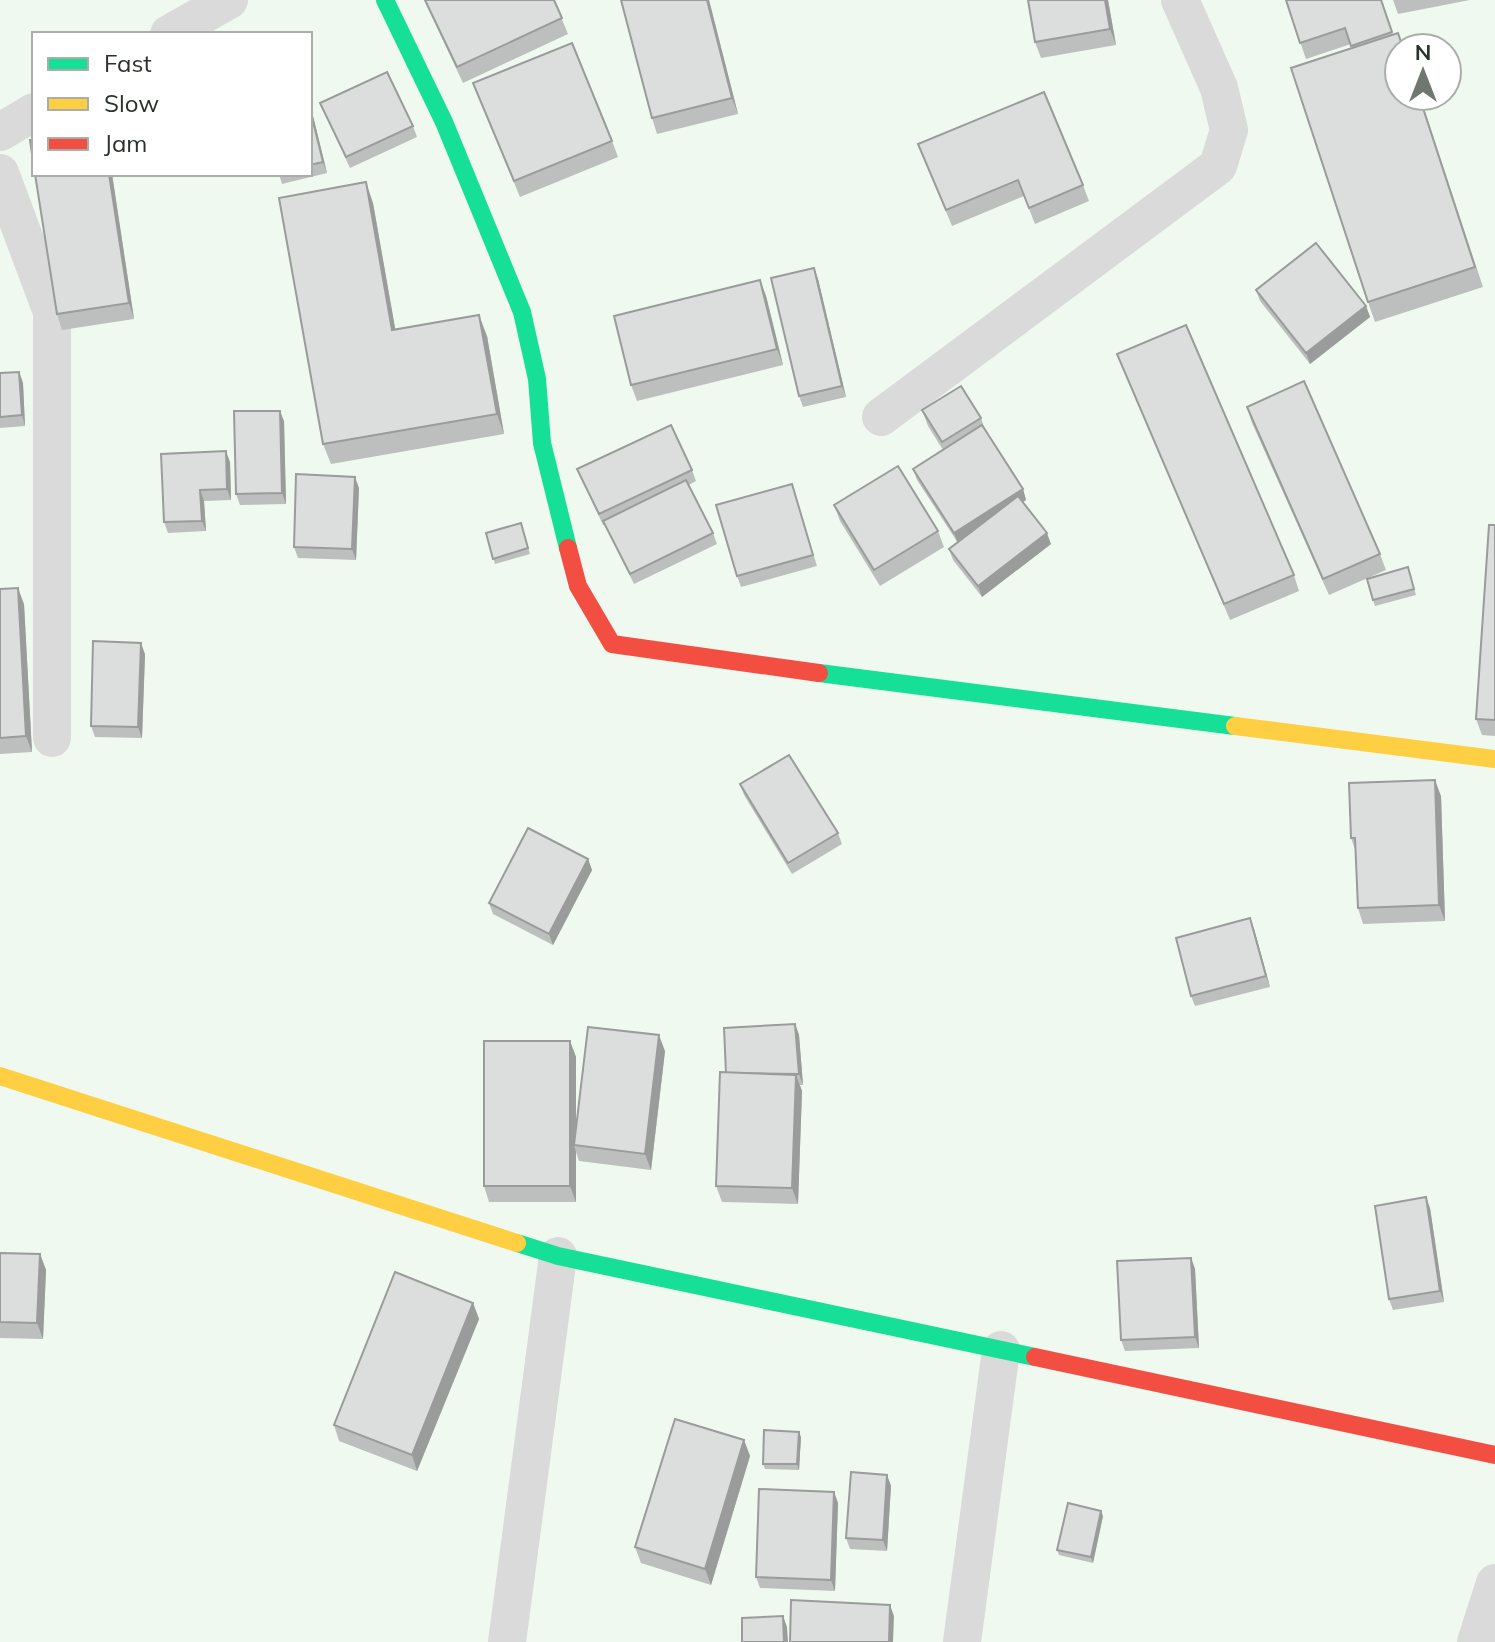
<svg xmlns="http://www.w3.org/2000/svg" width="1495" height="1642" font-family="Mulish,sans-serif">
<rect width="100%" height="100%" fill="#f0f9f0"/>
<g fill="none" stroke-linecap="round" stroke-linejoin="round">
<g stroke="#d9dad9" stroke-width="38">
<polyline points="169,34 229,0"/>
<polyline points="0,132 34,112"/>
<polyline points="0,173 52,312 52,738"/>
<polyline points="881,417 1218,166 1229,130 1219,88 1180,0"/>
<polyline points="507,1642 558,1256"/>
<polyline points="962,1642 1001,1350"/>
<polyline points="1476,1642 1495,1583"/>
</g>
<g stroke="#16e098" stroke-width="18">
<polyline points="385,0 444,122 522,312 537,379 542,443 568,548"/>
<polyline points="819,673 1235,726"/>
<polyline points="517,1243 558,1256 1035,1357"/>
</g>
<g stroke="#ffcf43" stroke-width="18">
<polyline points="1235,726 1495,759"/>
<polyline points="0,1076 517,1243"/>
</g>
<g stroke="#f24e42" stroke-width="18">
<polyline points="568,548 578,586 612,644 819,673"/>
<polyline points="1035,1357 1495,1455"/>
</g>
</g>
<g fill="#bdbfbe">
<polygon points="424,0 554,0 568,34 463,83"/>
<polygon points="709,0 738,114 657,134 652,118"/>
<polygon points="1028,0 1108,0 1116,45 1041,58 1035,42"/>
<polygon points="1286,0 1382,0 1393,35 1399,96 1420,96 1483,287 1375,322 1368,302 1352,48 1351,44 1306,59"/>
<polygon points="1393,0 1470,0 1398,14"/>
<polygon points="473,83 612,141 618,157 520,197"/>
<polygon points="320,103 413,126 417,137 350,168"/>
<polygon points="310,104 327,173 282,184 279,174 310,174"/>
<polygon points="918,144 1083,185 1089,201 1035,224 1024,196 952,226"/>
<polygon points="35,174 112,174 134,319 62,330 57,314"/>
<polygon points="373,203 395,329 487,336 504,434 331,464 323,444"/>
<polygon points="814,268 818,279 846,397 803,407 799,396"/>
<polygon points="760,280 766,296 783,365 637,401 631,385"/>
<polygon points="1256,290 1366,306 1370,317 1310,364 1260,301"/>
<polygon points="1117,354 1294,575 1299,591 1230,620"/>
<polygon points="19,372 23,383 25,426 0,428 0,373"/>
<polygon points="1247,407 1380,554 1386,570 1329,595 1252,423"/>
<polygon points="922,410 981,418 985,430 1023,489 1026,500 1023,502 1051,544 982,597 953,560 949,549 958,543 917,480 913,469 943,450 928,426"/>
<polygon points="284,421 286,504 240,505 236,494"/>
<polygon points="230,462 231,500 204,501 206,531 168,533 164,522"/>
<polygon points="577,469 692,470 696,481 689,485 713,533 717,544 634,584 605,525 603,525"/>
<polygon points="792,484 817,566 741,587 737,576"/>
<polygon points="359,488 356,560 298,558 294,547"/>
<polygon points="834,505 938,531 944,547 880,586 840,521"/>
<polygon points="521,523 530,554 495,564 486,533"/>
<polygon points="1495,525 1495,736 1482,735 1476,719"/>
<polygon points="1408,567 1416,595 1375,606 1373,600"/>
<polygon points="0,589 24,604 32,752 0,754"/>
<polygon points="145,654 142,738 95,737 91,726"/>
<polygon points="740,784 838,833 842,844 792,874 744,795"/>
<polygon points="1441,796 1445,921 1363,924 1358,908 1356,852 1351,838"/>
<polygon points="588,859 592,870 553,945 493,914 489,903"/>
<polygon points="1254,929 1270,987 1195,1006 1191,996"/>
<polygon points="795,1024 799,1035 803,1085 800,1085 802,1091 798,1204 722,1202 716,1186 726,1073"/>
<polygon points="570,1041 576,1057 576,1125 665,1051 651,1170 579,1161 576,1152 576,1202 489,1202 484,1186"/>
<polygon points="1430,1208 1444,1302 1393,1310 1389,1299"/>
<polygon points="0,1253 40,1254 46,1270 43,1339 0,1338"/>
<polygon points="1191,1258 1195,1269 1199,1348 1125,1351 1121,1340"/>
<polygon points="473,1303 479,1319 417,1471 339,1441 334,1425"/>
<polygon points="801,1437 799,1470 765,1469 763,1464"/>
<polygon points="744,1440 750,1456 711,1585 641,1563 635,1547"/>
<polygon points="887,1475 891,1486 887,1551 850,1549 846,1538"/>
<polygon points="834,1492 838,1503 835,1591 760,1588 756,1577"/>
<polygon points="1103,1516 1093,1563 1059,1555 1057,1550"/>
</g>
<g fill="#9a9b9b">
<polygon points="707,0 709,0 738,114 732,98"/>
<polygon points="1105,0 1108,0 1116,45 1110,29"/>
<polygon points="310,104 327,173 323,162 310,109"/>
<polygon points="109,174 112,174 134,319 129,303"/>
<polygon points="366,182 373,203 399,350 392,330"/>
<polygon points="814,268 818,279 846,397 842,386"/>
<polygon points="760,280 766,296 783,365 777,349"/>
<polygon points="1366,306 1370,317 1310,364 1306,353"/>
<polygon points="479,315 487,336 504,434 497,414"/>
<polygon points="19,372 23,383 25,426 22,415"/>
<polygon points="280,411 284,421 286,504 282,493"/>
<polygon points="226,451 230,462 231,500 227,489"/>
<polygon points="355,477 359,488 356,560 352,549"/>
<polygon points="1023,489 1026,500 958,544 954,533"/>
<polygon points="200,490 204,501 206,531 202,521"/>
<polygon points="1047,533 1051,544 982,597 978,586"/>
<polygon points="18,588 24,604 32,752 26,736"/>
<polygon points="141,643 145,654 142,738 138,727"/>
<polygon points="1435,780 1441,796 1445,921 1439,905"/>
<polygon points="588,859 592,870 553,945 549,934"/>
<polygon points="1250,918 1254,929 1270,987 1266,976"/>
<polygon points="795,1024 799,1035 803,1085 799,1074"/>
<polygon points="659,1035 665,1051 651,1170 645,1154"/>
<polygon points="570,1041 576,1057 576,1146 574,1145 576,1152 576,1202 570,1186"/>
<polygon points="796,1075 802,1091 798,1204 792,1188"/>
<polygon points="1426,1197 1430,1208 1444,1302 1440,1291"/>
<polygon points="40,1254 46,1270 43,1339 37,1323"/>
<polygon points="1191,1258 1195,1269 1199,1348 1195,1337"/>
<polygon points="473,1303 479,1319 417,1471 412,1455"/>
<polygon points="799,1432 801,1437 799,1470 797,1464"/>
<polygon points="744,1440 750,1456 711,1585 705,1569"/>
<polygon points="887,1475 891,1486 887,1551 883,1540"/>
<polygon points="834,1492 838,1503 835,1591 831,1580"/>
<polygon points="1101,1511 1103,1516 1093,1563 1091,1557"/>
<polygon points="890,1605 894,1616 893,1642 889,1642"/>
<polygon points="783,1616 787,1627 788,1642 784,1642"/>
</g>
<g fill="#dcdedd" stroke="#9a9b9b" stroke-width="2">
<polygon points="425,0 554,0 562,18 457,67"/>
<polygon points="621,0 707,0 732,98 652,118"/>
<polygon points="1028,0 1105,0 1110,29 1035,42"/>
<polygon points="1286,0 1381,0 1392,32 1351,46 1345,28 1300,43"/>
<polygon points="1398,33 1403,48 1399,48 1399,96 1419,96 1475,267 1368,302 1291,68"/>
<polygon points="572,43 612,141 514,181 473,83"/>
<polygon points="387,72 413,126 346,157 320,103"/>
<polygon points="1044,92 1083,185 1029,208 1018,180 946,210 918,144"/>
<polygon points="310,109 323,162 310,165"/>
<polygon points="30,140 34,140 34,168"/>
<polygon points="35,174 109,174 129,303 57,314"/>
<polygon points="366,182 392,330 479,315 497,414 323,444 279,198"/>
<polygon points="1316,243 1366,306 1306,353 1256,290"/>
<polygon points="814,268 842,386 799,396 771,278"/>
<polygon points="760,280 777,349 631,385 614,316"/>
<polygon points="1186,325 1294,575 1224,604 1117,354"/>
<polygon points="19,372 22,415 0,417 0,373"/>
<polygon points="1304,381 1380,554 1323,579 1247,407"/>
<polygon points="961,386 981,418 942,442 922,410"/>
<polygon points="234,411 280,411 282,493 236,494"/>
<polygon points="671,425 692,470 599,514 577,469"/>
<polygon points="982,425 1023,489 954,533 913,469"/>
<polygon points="226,451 227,489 200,490 202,521 164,522 161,454"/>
<polygon points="898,466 938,531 874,570 834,505"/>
<polygon points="296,474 355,477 352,549 294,547"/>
<polygon points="686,480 713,533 630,574 603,521"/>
<polygon points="792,484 813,555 737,576 716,505"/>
<polygon points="1018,496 1047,533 978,586 949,549"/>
<polygon points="521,523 528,548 493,559 486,533"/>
<polygon points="1489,525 1495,525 1495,720 1476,719"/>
<polygon points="1408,567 1414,589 1373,600 1367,579"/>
<polygon points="18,588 26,736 0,738 0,589"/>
<polygon points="93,641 141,643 138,727 91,726"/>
<polygon points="789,755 838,833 788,863 740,784"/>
<polygon points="1435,780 1439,905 1358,908 1355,838 1351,838 1349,783"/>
<polygon points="528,828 588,859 549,934 489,903"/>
<polygon points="1250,918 1266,976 1191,996 1176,938"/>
<polygon points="795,1024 799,1074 726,1073 724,1028"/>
<polygon points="588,1027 659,1035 645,1154 574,1145"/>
<rect x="484" y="1041" width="86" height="145"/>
<polygon points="720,1072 796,1075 792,1188 716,1186"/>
<polygon points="1426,1197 1440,1291 1389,1299 1375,1206"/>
<polygon points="0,1253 40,1254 37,1323 0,1322"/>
<polygon points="1191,1258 1195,1337 1121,1340 1117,1261"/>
<polygon points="395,1272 473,1303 412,1455 334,1425"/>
<polygon points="675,1419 744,1440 705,1569 635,1547"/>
<polygon points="764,1430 799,1432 797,1464 763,1464"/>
<polygon points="851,1472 887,1475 883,1540 846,1538"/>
<polygon points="759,1489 834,1492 831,1580 756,1577"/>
<polygon points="1068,1503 1101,1511 1091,1557 1057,1550"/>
<polygon points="791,1600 890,1605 889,1642 790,1642"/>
<polygon points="783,1616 784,1642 742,1642 742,1618"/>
</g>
<rect x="32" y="32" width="280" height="144" fill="#ffffff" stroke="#aaadaa" stroke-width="2"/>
<rect x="48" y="58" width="40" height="12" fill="#16e098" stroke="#aaadaa" stroke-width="2"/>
<text x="104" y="72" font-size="24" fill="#2b312b">Fast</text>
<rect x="48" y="98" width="40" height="12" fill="#ffcf43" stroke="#aaadaa" stroke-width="2"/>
<text x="104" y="112" font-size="24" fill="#2b312b">Slow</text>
<rect x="48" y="138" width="40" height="12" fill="#f24e42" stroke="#aaadaa" stroke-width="2"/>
<text x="104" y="152" font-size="24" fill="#2b312b">Jam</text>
<g transform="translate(1423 72)"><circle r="38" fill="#ffffff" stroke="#aaadaa" stroke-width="2"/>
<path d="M0-6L14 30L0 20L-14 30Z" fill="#707770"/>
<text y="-12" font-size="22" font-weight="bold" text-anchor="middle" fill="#2b312b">N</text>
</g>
</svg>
